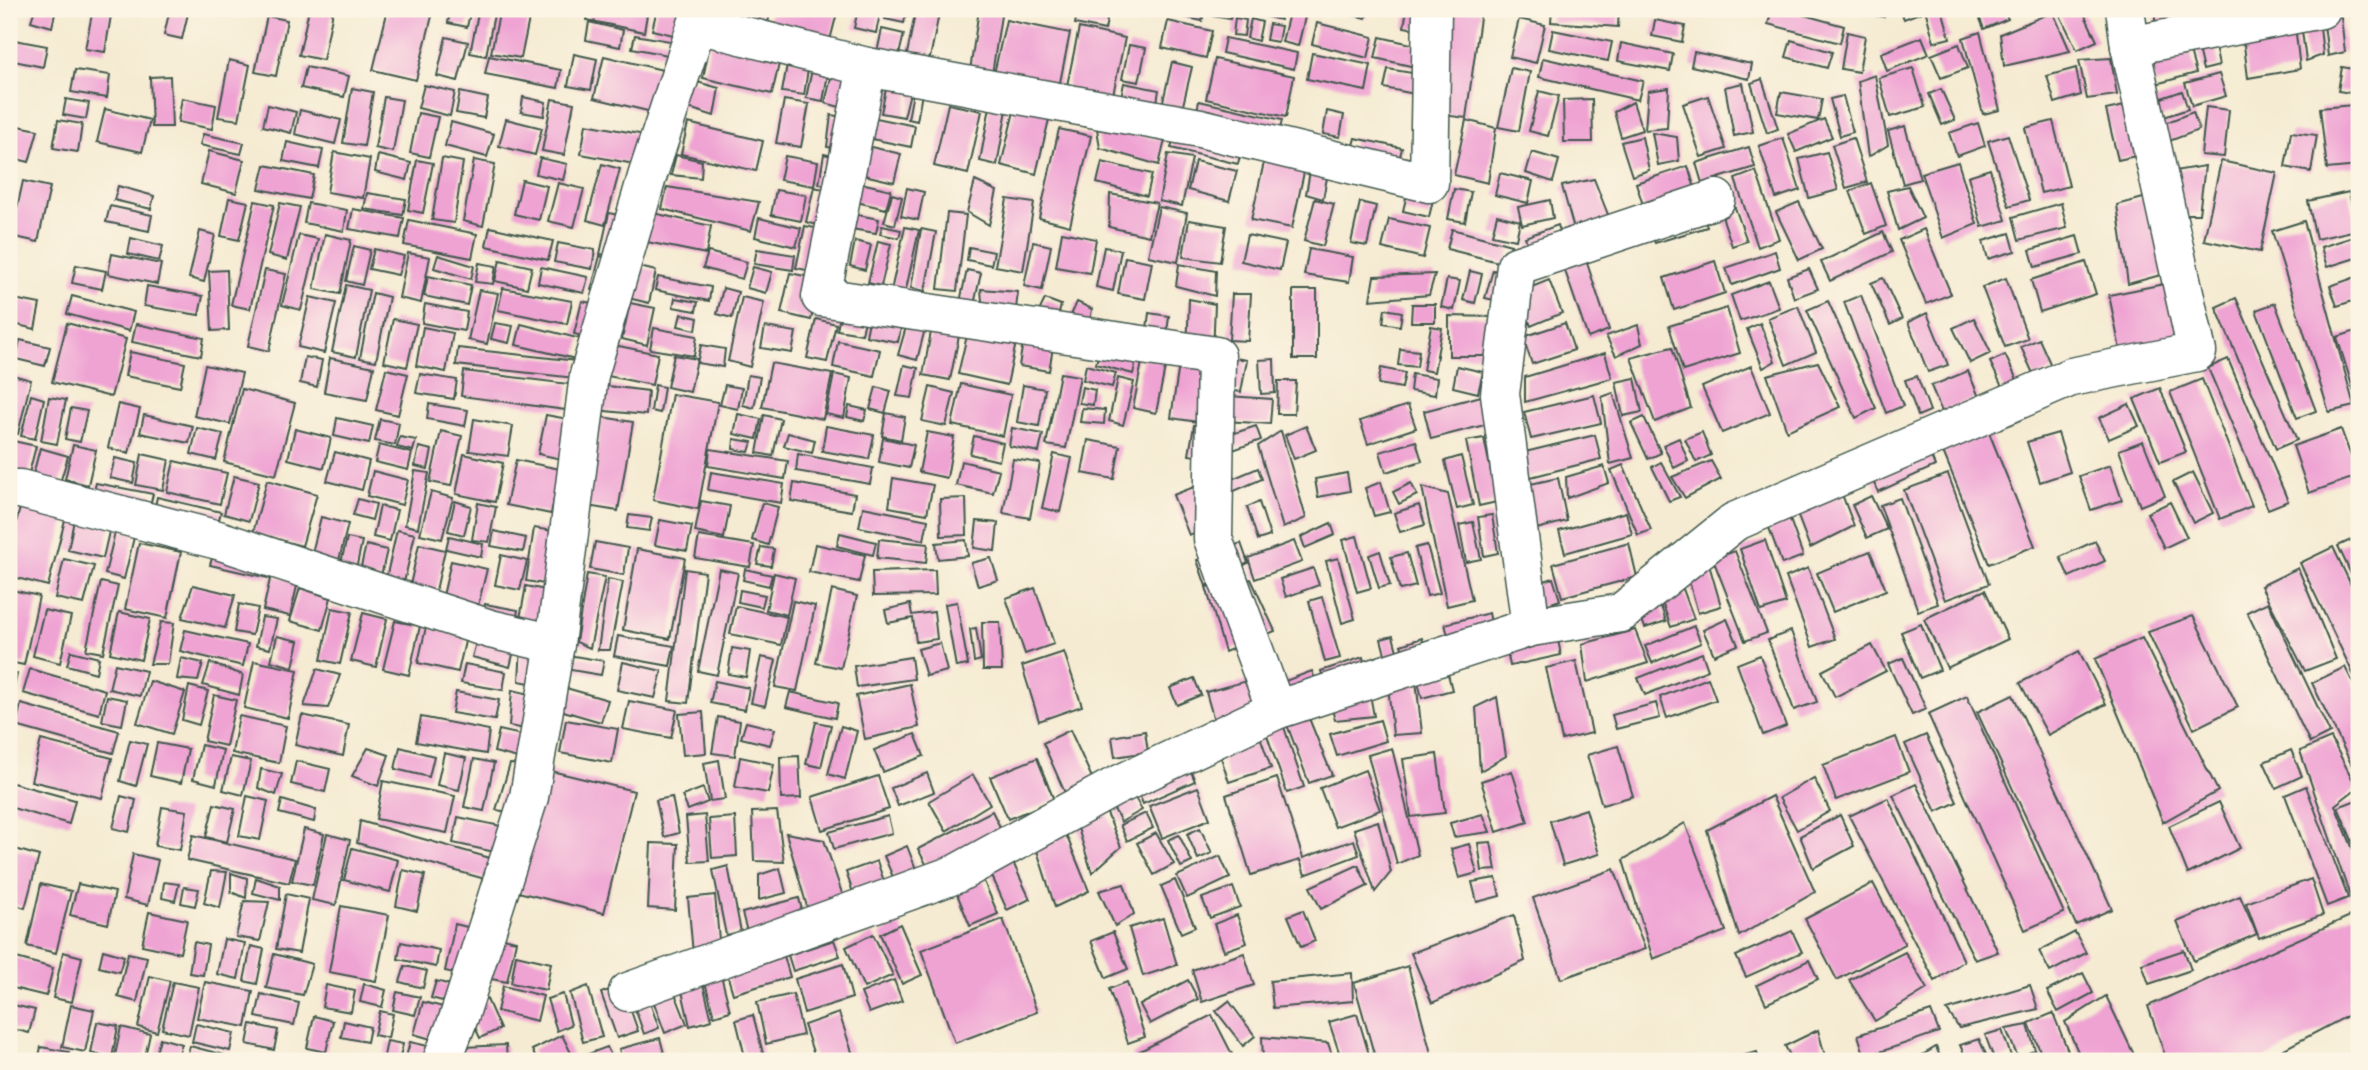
<svg xmlns="http://www.w3.org/2000/svg" width="2368" height="1070" font-family="'IM FELL DW Pica',serif">
<rect width="100%" height="100%" fill="#fcf5e5"/>
<filter id="ink" filterUnits="userSpaceOnUse"><feTurbulence type="fractalNoise" baseFrequency=".0143" numOctaves="2"/><feDisplacementMap in="SourceGraphic" scale="14" xChannelSelector="R" yChannelSelector="G"/><feConvolveMatrix kernelMatrix="1 2 1 2 8 2 1 2 1" color-interpolation-filters="sRGB"/></filter>
<filter id="wash" filterUnits="userSpaceOnUse"><feTurbulence type="fractalNoise" baseFrequency=".00686" numOctaves="4" result="noise"/><feDisplacementMap in="SourceGraphic" scale="28" xChannelSelector="R" yChannelSelector="G"/><feGaussianBlur stdDeviation="1.57" result="paint"/><feColorMatrix in="noise" values="0 0 0 0 0 0 0 0 0 0 0 0 0 0 0 0 0 1.4 0 .05"/><feComposite in="paint" operator="in"/></filter>
<g filter="url(#wash)">
<rect width="100%" height="100%" fill="#f5ebd2"/>
<g id="blocks">
<g fill="#efa3d3">
<polygon points="35,9 56,9 52,27 31,21"/>
<polygon points="93,9 112,9 105,52 85,49"/>
<polygon points="128,9 153,9 152,14"/>
<polygon points="170,9 189,9 182,39 164,35"/>
<polygon points="194,9 229,9 228,17"/>
<polygon points="309,9 333,11 323,60 299,55"/>
<polygon points="388,9 418,9 433,12 416,80 373,70"/>
<polygon points="451,9 471,9 467,27 448,23"/>
<polygon points="479,9 495,9 486,56 470,53"/>
<polygon points="500,9 531,9 521,58 491,53"/>
<polygon points="589,9 648,9 644,32 587,20"/>
<polygon points="657,9 688,9 682,37 652,30"/>
<polygon points="717,9 762,9 757,30"/>
<polygon points="771,9 838,9 828,48 766,32"/>
<polygon points="858,9 881,9 876,33 854,28"/>
<polygon points="888,9 907,9 904,23 885,19"/>
<polygon points="916,9 940,9 928,68 905,64"/>
<polygon points="979,9 1002,9 991,81 969,78"/>
<polygon points="1039,9 1073,9 1070,17"/>
<polygon points="1078,9 1109,9 1105,30 1075,24"/>
<polygon points="1185,9 1205,9 1202,21 1184,17"/>
<polygon points="1215,9 1233,9 1230,19 1213,16"/>
<polygon points="1237,9 1282,9 1280,20"/>
<polygon points="1327,9 1368,9 1366,18"/>
<polygon points="1407,9 1425,9 1421,30 1404,27"/>
<polygon points="1450,9 1481,11 1466,118 1435,114"/>
<polygon points="1552,9 1619,9 1618,27 1551,22"/>
<polygon points="1772,9 1782,9 1844,26 1840,43 1768,24"/>
<polygon points="1860,9 1886,9 1884,17 1860,11"/>
<polygon points="1900,9 1921,9 1922,12 1904,19"/>
<polygon points="1925,9 1942,9 1950,38 1934,42"/>
<polygon points="1982,9 2003,9 2008,19 1984,29 1977,11"/>
<polygon points="2057,9 2082,9 2097,41 2077,50"/>
<polygon points="2155,9 2207,9 2209,17 2155,28"/>
<polygon points="2299,9 2318,9 2323,55 2306,61"/>
<polygon points="2322,9 2340,9 2345,52 2328,56"/>
<polygon points="2053,12 2070,51 2004,66 2000,34"/>
<polygon points="1289,13 1305,17 1298,46 1282,42"/>
<polygon points="267,16 287,20 276,76 255,72"/>
<polygon points="2294,17 2300,69 2248,78 2241,20"/>
<polygon points="1235,18 1246,20 1244,36 1233,35"/>
<polygon points="1251,19 1262,22 1258,41 1247,38"/>
<polygon points="1519,19 1545,25 1536,63 1510,57"/>
<polygon points="1006,20 1070,33 1057,97 992,83"/>
<polygon points="1655,20 1685,26 1682,42 1652,36"/>
<polygon points="1168,21 1212,31 1206,58 1162,48"/>
<polygon points="589,22 623,30 620,47 586,40"/>
<polygon points="1317,23 1373,37 1368,58 1312,44"/>
<polygon points="1269,24 1281,26 1278,42 1266,40"/>
<polygon points="1079,28 1125,38 1111,104 1065,95"/>
<polygon points="882,29 904,34 896,67 875,62"/>
<polygon points="1553,30 1612,42 1608,61 1549,49"/>
<polygon points="1847,32 1865,36 1859,72 1841,69"/>
<polygon points="1980,32 2000,110 1983,114 1963,38"/>
<polygon points="635,35 676,42 673,56 632,48"/>
<polygon points="2213,36 2219,66 2203,70 2196,40"/>
<polygon points="446,37 468,42 458,81 437,76"/>
<polygon points="1380,37 1429,48 1424,69 1375,58"/>
<polygon points="1922,37 1929,54 1887,71 1881,53"/>
<polygon points="1225,38 1297,53 1294,69 1222,53"/>
<polygon points="9,39 47,46 43,67 9,60"/>
<polygon points="711,39 781,55 772,94 703,78"/>
<polygon points="1791,40 1832,52 1827,68 1786,57"/>
<polygon points="1621,43 1673,54 1670,71 1618,61"/>
<polygon points="1959,44 1968,68 1941,78 1931,55"/>
<polygon points="1129,45 1146,48 1139,82 1122,79"/>
<polygon points="2189,48 2196,73 2156,84 2149,59"/>
<polygon points="1694,52 1752,64 1749,79 1691,66"/>
<polygon points="1312,53 1371,65 1366,91 1307,79"/>
<polygon points="574,54 597,59 591,90 568,86"/>
<polygon points="489,56 561,70 558,88 485,74"/>
<polygon points="604,56 675,73 664,115 594,98"/>
<polygon points="1543,58 1643,81 1638,100 1539,77"/>
<polygon points="2111,58 2117,95 2087,99 2079,60"/>
<polygon points="788,59 809,63 804,95 782,92"/>
<polygon points="1215,59 1294,76 1286,117 1206,99"/>
<polygon points="229,60 250,65 239,120 218,117"/>
<polygon points="1172,62 1192,67 1180,118 1160,114"/>
<polygon points="813,65 829,68 823,101 806,98"/>
<polygon points="834,65 860,71 851,110 825,103"/>
<polygon points="306,67 349,76 344,97 301,88"/>
<polygon points="2342,67 2359,70 2357,94 2338,91"/>
<polygon points="1511,68 1530,72 1519,131 1498,127"/>
<polygon points="1913,68 1925,107 1890,117 1879,78"/>
<polygon points="2076,68 2081,95 2055,103 2047,76"/>
<polygon points="1388,69 1418,74 1415,94 1384,88"/>
<polygon points="75,70 110,75 107,98 71,92"/>
<polygon points="2219,74 2226,96 2192,106 2185,83"/>
<polygon points="1875,75 1888,145 1868,157 1858,81"/>
<polygon points="170,76 172,127 152,127 150,77"/>
<polygon points="679,77 719,88 714,116 673,103"/>
<polygon points="888,79 912,84 904,117 881,113"/>
<polygon points="1762,79 1778,129 1767,133 1751,83"/>
<polygon points="1124,83 1159,90 1155,114 1119,108"/>
<polygon points="1743,83 1753,132 1734,136 1725,87"/>
<polygon points="424,85 455,92 450,116 418,108"/>
<polygon points="914,87 923,88 917,121 908,119"/>
<polygon points="352,88 373,92 364,146 343,143"/>
<polygon points="1669,88 1667,128 1645,130 1648,91"/>
<polygon points="1941,89 1955,120 1942,125 1929,94"/>
<polygon points="1539,91 1559,96 1548,136 1529,131"/>
<polygon points="2182,91 2188,109 2158,119 2153,101"/>
<polygon points="460,92 488,98 484,118 456,113"/>
<polygon points="1781,92 1822,99 1818,120 1777,113"/>
<polygon points="1708,96 1726,149 1701,157 1683,104"/>
<polygon points="1843,96 1853,132 1840,136 1830,99"/>
<polygon points="384,97 402,100 393,152 375,148"/>
<polygon points="523,97 546,102 544,116 521,112"/>
<polygon points="182,98 216,105 212,129 178,122"/>
<polygon points="66,99 89,103 86,119 63,115"/>
<polygon points="552,99 574,103 564,155 542,151"/>
<polygon points="1592,99 1593,142 1564,142 1563,100"/>
<polygon points="784,100 809,104 801,147 776,143"/>
<polygon points="991,101 1008,104 997,165 980,161"/>
<polygon points="1199,101 1282,120 1278,138 1195,120"/>
<polygon points="2147,101 2158,151 2118,160 2106,110"/>
<polygon points="1633,102 1642,130 1621,137 1614,112"/>
<polygon points="1016,103 1051,111 1036,174 1001,165"/>
<polygon points="948,104 982,111 968,174 934,166"/>
<polygon points="268,105 296,112 291,133 263,126"/>
<polygon points="2353,105 2359,166 2327,169 2320,108"/>
<polygon points="2206,107 2229,110 2224,157 2201,155"/>
<polygon points="105,109 150,120 142,152 97,142"/>
<polygon points="300,110 341,120 335,144 295,134"/>
<polygon points="1327,111 1344,115 1340,137 1323,134"/>
<polygon points="2193,112 2199,130 2164,143 2157,126"/>
<polygon points="418,113 438,117 429,157 410,153"/>
<polygon points="831,115 848,118 843,149 827,147"/>
<polygon points="862,115 915,126 911,147 857,136"/>
<polygon points="506,119 542,128 535,155 499,146"/>
<polygon points="1824,119 1832,137 1796,152 1788,134"/>
<polygon points="58,120 82,124 78,152 53,148"/>
<polygon points="1466,120 1496,128 1488,183 1454,175"/>
<polygon points="2053,121 2069,186 2041,193 2025,128"/>
<polygon points="451,122 494,134 487,157 445,146"/>
<polygon points="688,123 763,141 756,171 681,154"/>
<polygon points="1978,123 1985,146 1957,156 1949,133"/>
<polygon points="9,124 38,130 29,162 9,157"/>
<polygon points="586,124 650,136 645,166 581,154"/>
<polygon points="1905,126 1920,179 1903,184 1888,131"/>
<polygon points="1059,129 1091,136 1070,226 1039,218"/>
<polygon points="1097,129 1165,140 1159,165 1100,148"/>
<polygon points="1176,131 1242,146 1238,164 1171,148"/>
<polygon points="2291,132 2317,135 2311,172 2285,167"/>
<polygon points="1652,133 1677,137 1679,161 1658,165"/>
<polygon points="203,134 244,143 241,154 200,145"/>
<polygon points="2008,135 2029,200 2009,206 1988,141"/>
<polygon points="1642,137 1649,170 1632,176 1621,142"/>
<polygon points="1355,138 1402,148 1398,165 1351,153"/>
<polygon points="1783,138 1800,190 1776,198 1759,146"/>
<polygon points="1853,138 1867,182 1846,188 1832,145"/>
<polygon points="1269,140 1309,149 1292,228 1251,220"/>
<polygon points="287,142 323,150 319,168 283,161"/>
<polygon points="854,143 901,154 894,182 847,171"/>
<polygon points="1749,147 1755,167 1702,183 1696,163"/>
<polygon points="209,151 244,160 236,193 201,184"/>
<polygon points="334,152 370,159 363,198 327,192"/>
<polygon points="1532,152 1559,160 1553,182 1526,173"/>
<polygon points="1827,152 1838,190 1809,198 1799,159"/>
<polygon points="824,154 840,158 835,187 819,184"/>
<polygon points="1168,154 1192,158 1182,206 1159,201"/>
<polygon points="378,155 411,163 407,180 375,172"/>
<polygon points="676,155 702,161 701,178 671,175"/>
<polygon points="785,156 818,162 814,186 780,180"/>
<polygon points="442,158 463,162 454,223 432,220"/>
<polygon points="540,158 567,164 563,180 536,174"/>
<polygon points="417,160 433,163 423,213 408,210"/>
<polygon points="474,160 495,164 483,226 463,221"/>
<polygon points="1195,161 1237,171 1229,201 1188,190"/>
<polygon points="2221,161 2277,173 2260,252 2204,240"/>
<polygon points="1102,162 1152,174 1147,196 1097,183"/>
<polygon points="1958,162 1977,224 1943,238 1921,173"/>
<polygon points="602,164 620,169 605,225 587,220"/>
<polygon points="265,165 314,175 309,199 259,189"/>
<polygon points="1311,165 1329,167 1323,199 1306,194"/>
<polygon points="1688,166 1707,227 1655,243 1636,183"/>
<polygon points="2205,166 2199,214 2170,214 2168,172"/>
<polygon points="1990,169 2006,220 1982,227 1968,176"/>
<polygon points="1756,171 1779,239 1758,247 1735,179"/>
<polygon points="1500,173 1533,181 1528,203 1495,195"/>
<polygon points="1411,177 1437,183 1429,217 1403,211"/>
<polygon points="1594,179 1618,240 1580,251 1562,186"/>
<polygon points="522,180 547,186 539,220 514,214"/>
<polygon points="848,180 891,190 886,209 844,199"/>
<polygon points="23,181 50,187 38,242 11,236"/>
<polygon points="975,181 997,191 989,225 967,212"/>
<polygon points="558,183 584,189 574,227 548,221"/>
<polygon points="1871,183 1886,226 1866,234 1850,191"/>
<polygon points="118,186 154,196 151,209 114,200"/>
<polygon points="1908,186 1923,218 1898,230 1887,191"/>
<polygon points="667,187 759,202 751,231 662,209"/>
<polygon points="814,187 838,192 829,228 806,222"/>
<polygon points="907,188 924,192 918,220 901,216"/>
<polygon points="1454,189 1471,192 1465,222 1448,219"/>
<polygon points="776,190 806,195 801,221 771,215"/>
<polygon points="2349,192 2357,230 2316,239 2308,201"/>
<polygon points="367,193 406,199 403,215 364,209"/>
<polygon points="2162,193 2179,270 2128,284 2117,205"/>
<polygon points="892,194 902,197 895,225 884,222"/>
<polygon points="1110,194 1157,203 1149,236 1109,227"/>
<polygon points="229,198 248,202 239,240 221,236"/>
<polygon points="1007,199 1034,203 1023,271 995,266"/>
<polygon points="1315,199 1334,204 1323,246 1304,241"/>
<polygon points="1550,200 1553,218 1522,225 1518,207"/>
<polygon points="255,201 274,205 250,309 231,305"/>
<polygon points="1360,202 1376,206 1367,246 1351,243"/>
<polygon points="1733,202 1747,241 1732,246 1719,207"/>
<polygon points="1799,202 1822,249 1799,260 1776,212"/>
<polygon points="280,203 300,207 287,260 268,255"/>
<polygon points="308,203 347,210 344,231 304,223"/>
<polygon points="2061,203 2067,228 2019,240 2013,217"/>
<polygon points="110,206 152,215 149,231 106,222"/>
<polygon points="1159,207 1187,213 1178,262 1148,256"/>
<polygon points="353,209 404,218 400,238 349,229"/>
<polygon points="842,212 879,219 876,233 839,227"/>
<polygon points="609,213 628,217 619,258 600,254"/>
<polygon points="653,213 711,226 706,254 647,242"/>
<polygon points="947,213 966,215 957,291 938,289"/>
<polygon points="1497,215 1520,221 1516,240 1492,235"/>
<polygon points="759,218 801,228 796,247 755,237"/>
<polygon points="1389,219 1430,228 1423,258 1382,248"/>
<polygon points="409,220 477,234 472,258 404,245"/>
<polygon points="1189,220 1226,226 1220,262 1183,257"/>
<polygon points="2304,221 2354,406 2329,412 2272,231"/>
<polygon points="1558,225 1564,245 1532,256 1525,237"/>
<polygon points="805,226 830,231 822,273 796,268"/>
<polygon points="882,226 901,230 899,238 880,234"/>
<polygon points="490,227 553,241 548,260 486,246"/>
<polygon points="905,227 919,230 903,303 889,300"/>
<polygon points="921,229 936,232 925,291 911,288"/>
<polygon points="1452,229 1511,245 1506,264 1447,249"/>
<polygon points="1924,229 1951,294 1926,304 1899,240"/>
<polygon points="200,231 215,235 204,282 189,278"/>
<polygon points="1062,232 1096,239 1090,273 1056,267"/>
<polygon points="1883,232 1892,252 1830,281 1821,262"/>
<polygon points="2010,233 2015,251 1988,259 1983,241"/>
<polygon points="325,234 351,240 340,294 314,289"/>
<polygon points="299,235 318,239 301,310 282,305"/>
<polygon points="1247,235 1286,243 1280,270 1241,261"/>
<polygon points="2077,236 2082,254 2035,267 2030,250"/>
<polygon points="2356,236 2359,257 2327,267 2321,247"/>
<polygon points="131,238 163,246 159,261 128,254"/>
<polygon points="855,241 871,245 865,270 850,266"/>
<polygon points="878,241 891,244 881,286 868,283"/>
<polygon points="1033,242 1051,246 1042,290 1024,286"/>
<polygon points="558,243 595,250 592,269 554,262"/>
<polygon points="354,246 370,250 362,285 346,281"/>
<polygon points="969,247 994,252 991,265 967,260"/>
<polygon points="1104,247 1121,250 1113,291 1096,287"/>
<polygon points="374,249 404,256 398,275 369,269"/>
<polygon points="757,249 795,255 793,270 754,264"/>
<polygon points="1309,249 1353,257 1349,282 1304,275"/>
<polygon points="1775,251 1780,268 1732,285 1726,268"/>
<polygon points="708,252 747,262 742,279 703,268"/>
<polygon points="408,253 430,257 421,303 399,298"/>
<polygon points="112,254 161,264 157,284 108,274"/>
<polygon points="1584,254 1609,330 1588,338 1562,262"/>
<polygon points="438,255 474,266 471,279 434,268"/>
<polygon points="600,256 614,260 605,294 591,290"/>
<polygon points="1125,257 1152,262 1145,299 1118,294"/>
<polygon points="500,260 532,267 527,288 495,281"/>
<polygon points="1715,261 1725,293 1674,310 1664,278"/>
<polygon points="2086,262 2096,294 2040,312 2031,280"/>
<polygon points="479,263 496,266 493,284 475,282"/>
<polygon points="1179,264 1216,271 1215,296 1176,286"/>
<polygon points="76,265 106,271 102,289 72,283"/>
<polygon points="631,265 656,271 649,303 624,297"/>
<polygon points="541,267 588,277 584,293 538,283"/>
<polygon points="753,267 772,272 766,293 747,288"/>
<polygon points="1809,269 1818,289 1794,298 1787,277"/>
<polygon points="227,270 229,330 212,331 209,271"/>
<polygon points="265,270 286,274 269,351 248,346"/>
<polygon points="967,270 981,273 972,314 958,311"/>
<polygon points="1493,270 1511,275 1503,302 1485,298"/>
<polygon points="1470,271 1482,274 1475,303 1463,300"/>
<polygon points="790,273 820,279 811,320 781,313"/>
<polygon points="1435,274 1429,295 1370,300 1374,276"/>
<polygon points="428,276 471,285 467,305 424,296"/>
<polygon points="2359,276 2359,299 2337,306 2330,286"/>
<polygon points="658,277 711,287 709,301 655,290"/>
<polygon points="1883,278 1902,319 1890,325 1871,283"/>
<polygon points="2006,278 2028,339 2005,347 1982,287"/>
<polygon points="1447,279 1460,281 1454,310 1441,307"/>
<polygon points="1549,280 1562,313 1531,326 1517,293"/>
<polygon points="1769,281 1779,308 1740,321 1731,295"/>
<polygon points="2174,282 2187,346 2122,359 2109,295"/>
<polygon points="346,285 369,290 356,357 332,352"/>
<polygon points="147,286 203,296 199,315 144,306"/>
<polygon points="503,288 572,301 567,324 498,310"/>
<polygon points="723,288 738,292 732,318 717,314"/>
<polygon points="981,289 1018,292 1015,317 983,313"/>
<polygon points="479,290 498,293 487,344 468,340"/>
<rect x="1293" y="290" width="24" height="69"/>
<polygon points="373,293 389,297 376,361 360,358"/>
<polygon points="1232,294 1251,294 1248,341 1229,340"/>
<polygon points="1861,295 1903,406 1886,413 1844,302"/>
<polygon points="72,296 134,312 129,331 67,314"/>
<polygon points="310,297 336,303 324,353 298,347"/>
<polygon points="742,297 764,302 750,367 728,361"/>
<polygon points="9,298 40,304 35,329 9,323"/>
<polygon points="675,298 698,302 696,311 673,307"/>
<polygon points="2236,298 2297,440 2276,449 2216,307"/>
<polygon points="1045,299 1061,305 1057,323 1035,320"/>
<polygon points="1189,299 1215,304 1213,353 1187,352"/>
<polygon points="582,301 600,305 593,338 574,334"/>
<polygon points="1828,301 1876,408 1856,418 1807,310"/>
<polygon points="1077,302 1092,309 1089,327 1067,324"/>
<polygon points="630,303 655,308 647,345 622,339"/>
<polygon points="2275,303 2316,411 2297,418 2256,310"/>
<polygon points="425,304 467,312 464,331 422,323"/>
<polygon points="1412,304 1435,304 1435,322 1411,322"/>
<polygon points="1798,306 1816,352 1786,365 1768,318"/>
<polygon points="842,307 867,311 862,334 837,330"/>
<polygon points="1727,308 1740,353 1683,371 1669,326"/>
<polygon points="1385,309 1402,312 1400,326 1383,323"/>
<polygon points="871,311 903,319 898,342 866,336"/>
<polygon points="1149,313 1169,316 1166,341 1146,336"/>
<polygon points="1927,313 1948,365 1928,372 1908,322"/>
<polygon points="681,314 698,318 696,330 678,326"/>
<polygon points="1449,316 1496,317 1495,356 1449,356"/>
<polygon points="1974,318 1991,353 1970,363 1953,328"/>
<polygon points="393,319 417,324 407,367 384,362"/>
<polygon points="816,319 836,324 827,362 807,358"/>
<polygon points="908,320 926,325 917,360 898,355"/>
<polygon points="933,321 961,326 950,380 923,375"/>
<polygon points="67,323 126,339 111,397 52,382"/>
<polygon points="495,323 513,326 509,343 491,339"/>
<polygon points="1565,323 1574,350 1532,364 1523,337"/>
<polygon points="1760,323 1775,361 1763,368 1747,329"/>
<polygon points="136,324 204,338 201,356 132,342"/>
<polygon points="521,324 581,339 576,359 516,345"/>
<polygon points="1638,325 1642,344 1616,356 1606,336"/>
<polygon points="1431,326 1442,328 1434,372 1423,370"/>
<polygon points="423,327 453,333 446,372 416,366"/>
<polygon points="765,327 796,332 792,353 761,348"/>
<polygon points="969,327 1017,338 1007,385 958,374"/>
<polygon points="654,328 697,336 694,356 650,349"/>
<polygon points="2359,330 2359,394 2355,395 2337,337"/>
<polygon points="2039,339 2053,370 2035,378 2021,347"/>
<polygon points="20,340 50,347 45,366 16,359"/>
<polygon points="838,341 880,350 874,376 833,367"/>
<polygon points="1023,342 1053,347 1049,371 1019,366"/>
<polygon points="609,344 658,354 652,385 603,375"/>
<polygon points="701,345 725,349 723,367 697,363"/>
<polygon points="1101,345 1138,354 1133,374 1096,364"/>
<polygon points="1672,347 1691,408 1655,422 1631,358"/>
<polygon points="458,348 577,361 575,378 456,365"/>
<polygon points="1400,349 1419,351 1417,367 1398,365"/>
<polygon points="130,352 185,363 180,387 125,376"/>
<polygon points="1605,353 1612,378 1525,402 1525,377"/>
<polygon points="674,355 697,359 690,392 667,387"/>
<polygon points="2005,355 2022,390 2007,397 1990,362"/>
<polygon points="305,357 322,360 317,387 300,383"/>
<polygon points="1143,357 1166,363 1156,413 1133,408"/>
<polygon points="330,358 374,367 367,400 324,392"/>
<polygon points="1180,358 1214,363 1205,423 1171,418"/>
<polygon points="1235,358 1247,360 1241,392 1229,390"/>
<polygon points="1274,359 1275,393 1261,394 1259,360"/>
<polygon points="2228,359 2288,501 2268,509 2208,368"/>
<polygon points="1818,362 1840,407 1787,431 1767,375"/>
<polygon points="771,363 832,374 823,419 762,407"/>
<polygon points="205,365 242,373 230,424 194,416"/>
<polygon points="904,365 918,368 912,398 897,396"/>
<polygon points="1086,365 1116,373 1112,387 1083,380"/>
<polygon points="1457,366 1483,372 1478,393 1453,387"/>
<polygon points="1751,366 1770,413 1722,433 1702,387"/>
<polygon points="1381,368 1405,373 1402,388 1378,384"/>
<polygon points="386,369 408,374 398,415 376,410"/>
<polygon points="464,371 569,384 566,410 461,396"/>
<polygon points="1968,371 1979,397 1942,412 1931,386"/>
<polygon points="1060,373 1080,376 1066,448 1046,445"/>
<polygon points="9,374 31,380 18,434 9,432"/>
<polygon points="420,374 457,380 454,399 416,393"/>
<polygon points="834,374 851,378 844,418 826,414"/>
<polygon points="1412,374 1437,378 1435,395 1410,391"/>
<polygon points="748,375 760,377 754,408 743,405"/>
<polygon points="1917,376 1930,411 1918,416 1905,380"/>
<polygon points="1118,378 1134,382 1123,425 1109,421"/>
<polygon points="1635,378 1642,412 1623,416 1616,382"/>
<polygon points="2202,379 2252,506 2220,519 2170,392"/>
<polygon points="1278,381 1296,381 1294,414 1277,414"/>
<polygon points="961,384 1011,395 1003,436 952,425"/>
<polygon points="599,385 648,391 646,415 595,410"/>
<polygon points="655,385 664,387 660,413 651,411"/>
<polygon points="725,385 742,388 738,409 720,405"/>
<polygon points="1023,385 1045,389 1039,426 1017,422"/>
<polygon points="876,387 891,391 885,413 870,409"/>
<polygon points="930,387 954,393 946,426 922,421"/>
<polygon points="1082,387 1095,390 1093,405 1079,403"/>
<polygon points="2160,388 2186,452 2160,462 2134,399"/>
<polygon points="242,389 295,403 276,475 224,462"/>
<polygon points="1504,390 1511,418 1431,439 1424,411"/>
<polygon points="1613,393 1633,458 1610,464 1602,397"/>
<polygon points="672,394 718,402 698,509 653,500"/>
<polygon points="31,395 44,399 35,439 21,436"/>
<polygon points="1594,395 1601,423 1531,439 1524,412"/>
<polygon points="1228,396 1272,399 1270,424 1226,421"/>
<polygon points="49,397 66,400 57,444 41,441"/>
<polygon points="118,404 140,409 129,453 108,448"/>
<polygon points="429,404 468,410 465,426 427,419"/>
<polygon points="2129,404 2139,426 2109,439 2099,418"/>
<polygon points="1408,405 1416,428 1368,444 1360,421"/>
<polygon points="849,406 867,410 864,421 847,417"/>
<polygon points="71,408 87,411 80,442 65,439"/>
<polygon points="1082,408 1105,410 1104,424 1080,422"/>
<polygon points="886,413 905,417 901,440 882,436"/>
<polygon points="738,414 761,419 757,439 734,434"/>
<polygon points="144,415 193,426 189,443 140,433"/>
<polygon points="546,415 579,421 571,461 538,454"/>
<polygon points="764,415 781,419 773,456 757,453"/>
<polygon points="602,417 633,422 618,511 587,506"/>
<polygon points="1644,417 1661,453 1648,459 1631,423"/>
<polygon points="337,418 373,426 369,444 334,436"/>
<polygon points="380,419 399,423 395,445 375,441"/>
<polygon points="474,419 513,426 508,456 469,451"/>
<polygon points="1194,425 1211,428 1207,458 1189,455"/>
<polygon points="826,426 874,435 869,459 822,451"/>
<polygon points="1256,426 1261,440 1222,454 1217,439"/>
<polygon points="1306,426 1316,450 1294,459 1285,435"/>
<polygon points="197,428 223,434 216,460 191,454"/>
<polygon points="1012,428 1043,434 1039,452 1009,446"/>
<polygon points="295,429 331,438 324,468 288,459"/>
<polygon points="2341,429 2358,476 2309,493 2293,446"/>
<polygon points="1988,430 2035,546 1989,564 1942,449"/>
<polygon points="441,431 462,436 451,486 430,482"/>
<polygon points="1281,431 1306,518 1283,528 1258,446"/>
<polygon points="927,432 954,437 947,478 919,472"/>
<polygon points="1702,432 1711,455 1696,462 1685,439"/>
<polygon points="788,433 815,440 812,453 784,446"/>
<polygon points="2058,433 2070,472 2040,482 2027,442"/>
<polygon points="1595,435 1601,459 1527,478 1521,453"/>
<polygon points="974,436 1003,443 999,461 970,454"/>
<polygon points="400,437 416,440 413,451 397,447"/>
<polygon points="883,438 914,445 909,468 879,462"/>
<polygon points="1484,438 1497,502 1479,506 1466,441"/>
<polygon points="1679,438 1688,461 1674,468 1663,445"/>
<polygon points="734,439 752,442 749,452 733,449"/>
<polygon points="9,440 36,446 28,477 9,472"/>
<polygon points="1088,440 1120,446 1114,479 1082,473"/>
<polygon points="1416,441 1422,461 1386,472 1380,452"/>
<polygon points="2143,441 2165,496 2140,506 2119,450"/>
<polygon points="73,445 96,450 88,485 65,479"/>
<polygon points="379,445 412,453 408,470 375,462"/>
<polygon points="419,447 432,450 428,469 415,466"/>
<polygon points="40,448 68,456 60,483 33,475"/>
<polygon points="710,449 788,461 785,479 708,466"/>
<polygon points="335,452 369,461 362,490 327,481"/>
<polygon points="1929,452 1935,466 1878,492 1871,477"/>
<polygon points="142,454 169,460 163,490 136,485"/>
<polygon points="464,454 503,463 495,502 456,494"/>
<polygon points="798,454 873,468 870,484 796,471"/>
<polygon points="1054,454 1072,458 1060,512 1042,508"/>
<polygon points="1461,456 1473,505 1457,509 1445,461"/>
<polygon points="115,458 137,463 133,483 110,478"/>
<polygon points="1013,459 1040,463 1030,518 1003,513"/>
<polygon points="516,460 560,469 551,514 506,505"/>
<polygon points="174,461 227,473 220,504 167,492"/>
<polygon points="961,461 999,470 993,493 956,485"/>
<polygon points="1711,461 1721,479 1685,498 1672,477"/>
<polygon points="1661,462 1680,497 1669,501 1652,467"/>
<polygon points="1623,465 1651,530 1638,535 1611,470"/>
<polygon points="2110,465 2122,500 2091,510 2079,476"/>
<polygon points="1604,466 1609,483 1567,498 1566,477"/>
<polygon points="1258,468 1262,479 1232,492 1227,481"/>
<polygon points="373,471 408,480 402,505 367,496"/>
<polygon points="415,471 429,473 418,528 405,525"/>
<polygon points="711,472 784,484 781,503 708,490"/>
<polygon points="2193,472 2213,513 2193,523 2173,482"/>
<polygon points="1347,473 1350,491 1318,497 1315,479"/>
<polygon points="1948,474 1989,584 1945,600 1904,490"/>
<polygon points="234,476 259,482 249,521 224,514"/>
<polygon points="893,478 933,485 927,514 889,507"/>
<polygon points="1558,478 1567,521 1533,530 1526,485"/>
<polygon points="1215,479 1231,519 1189,535 1173,495"/>
<polygon points="267,480 317,494 302,546 253,533"/>
<polygon points="1381,482 1390,512 1374,516 1365,488"/>
<polygon points="96,483 153,494 148,514 91,503"/>
<polygon points="794,483 855,494 852,511 791,501"/>
<polygon points="1411,483 1417,495 1399,504 1393,492"/>
<polygon points="1422,487 1448,494 1472,600 1447,606"/>
<polygon points="1840,489 1854,526 1810,548 1796,511"/>
<polygon points="431,492 453,498 442,539 420,534"/>
<polygon points="1871,496 1887,529 1867,538 1852,505"/>
<polygon points="157,497 221,512 216,531 153,516"/>
<polygon points="966,498 967,535 941,536 940,499"/>
<polygon points="1900,498 1938,604 1918,611 1880,505"/>
<polygon points="358,499 376,504 372,520 353,515"/>
<polygon points="1783,500 1803,556 1782,564 1762,508"/>
<polygon points="455,501 471,506 464,535 448,531"/>
<polygon points="701,501 730,506 724,538 695,532"/>
<polygon points="1259,502 1270,536 1258,540 1247,507"/>
<polygon points="2170,502 2187,537 2164,548 2147,513"/>
<polygon points="478,503 496,507 489,542 472,540"/>
<polygon points="762,503 778,507 768,545 752,540"/>
<polygon points="1419,505 1425,525 1400,532 1394,513"/>
<polygon points="380,506 397,510 390,541 373,537"/>
<polygon points="863,507 928,520 924,540 859,527"/>
<polygon points="20,508 65,520 48,586 9,576 9,549"/>
<polygon points="1626,512 1632,534 1565,553 1559,531"/>
<polygon points="75,515 111,523 103,558 68,550"/>
<polygon points="629,515 652,518 649,531 627,528"/>
<polygon points="1492,515 1498,553 1484,556 1478,517"/>
<polygon points="321,517 348,524 336,572 309,565"/>
<polygon points="660,520 692,526 687,551 655,545"/>
<polygon points="977,521 998,523 995,551 974,548"/>
<polygon points="1473,522 1481,559 1466,562 1459,525"/>
<polygon points="1331,523 1335,535 1305,548 1301,537"/>
<polygon points="116,528 135,533 124,579 105,574"/>
<polygon points="534,528 559,532 551,585 526,581"/>
<polygon points="397,530 415,534 403,587 385,583"/>
<polygon points="494,531 526,538 523,552 491,546"/>
<polygon points="840,533 876,542 873,555 837,546"/>
<polygon points="449,536 483,544 481,557 446,549"/>
<polygon points="699,536 754,545 750,567 695,558"/>
<polygon points="1357,536 1371,588 1357,592 1343,540"/>
<polygon points="2359,536 2359,591 2338,546"/>
<polygon points="347,538 362,541 354,579 338,575"/>
<polygon points="879,539 928,544 926,563 877,558"/>
<polygon points="966,540 968,556 938,559 936,543"/>
<polygon points="1765,540 1786,603 1761,611 1740,549"/>
<polygon points="1294,541 1302,562 1255,579 1248,558"/>
<polygon points="2095,541 2105,561 2069,577 2060,557"/>
<polygon points="595,542 628,548 624,575 590,569"/>
<polygon points="139,543 181,552 167,618 125,609"/>
<polygon points="1241,543 1248,563 1206,586 1197,560"/>
<polygon points="1629,543 1637,577 1562,597 1553,564"/>
<polygon points="216,544 272,558 268,578 210,565"/>
<polygon points="419,544 445,550 435,595 409,590"/>
<polygon points="815,544 865,555 859,582 809,572"/>
<polygon points="366,545 387,550 380,580 359,575"/>
<polygon points="1427,545 1440,593 1427,596 1415,548"/>
<polygon points="761,547 774,549 771,566 757,564"/>
<polygon points="2333,547 2359,602 2359,686 2300,563"/>
<polygon points="637,549 685,558 670,639 623,630"/>
<polygon points="1380,551 1390,585 1379,588 1369,555"/>
<polygon points="1735,551 1767,633 1745,641 1713,559"/>
<polygon points="1870,551 1886,590 1833,612 1817,573"/>
<polygon points="1407,553 1416,586 1400,590 1391,557"/>
<polygon points="501,555 527,561 520,590 495,585"/>
<polygon points="991,558 998,580 978,586 971,563"/>
<polygon points="1338,558 1355,619 1342,623 1326,561"/>
<polygon points="64,559 94,566 84,604 55,598"/>
<polygon points="451,561 487,569 475,618 440,609"/>
<polygon points="1708,561 1721,606 1698,613 1685,567"/>
<polygon points="1313,568 1319,585 1286,597 1280,579"/>
<polygon points="1808,568 1835,639 1812,647 1786,577"/>
<polygon points="2298,568 2336,659 2305,671 2261,586"/>
<polygon points="685,569 705,572 688,703 669,701"/>
<polygon points="719,569 738,573 717,675 698,671"/>
<polygon points="745,569 772,575 769,586 743,580"/>
<polygon points="935,570 936,595 873,596 872,572"/>
<polygon points="774,573 795,578 787,615 766,610"/>
<polygon points="587,574 605,577 590,648 576,642"/>
<polygon points="271,575 298,582 290,616 263,610"/>
<polygon points="1553,578 1560,600 1522,613 1519,590"/>
<polygon points="1679,578 1694,619 1671,627 1656,586"/>
<polygon points="608,579 623,582 610,650 598,650"/>
<polygon points="1251,579 1275,631 1225,652 1206,587"/>
<polygon points="101,582 118,586 103,653 86,650"/>
<polygon points="1653,584 1666,621 1645,628 1632,591"/>
<polygon points="193,585 235,595 225,628 182,618"/>
<polygon points="526,586 550,591 542,634 518,629"/>
<polygon points="300,588 331,598 322,630 290,621"/>
<polygon points="1035,588 1054,644 1025,654 1006,598"/>
<polygon points="12,590 39,596 24,665 9,662 9,606"/>
<polygon points="740,590 765,595 762,607 738,602"/>
<polygon points="832,590 857,596 841,668 816,663"/>
<polygon points="1985,590 2008,639 1947,668 1924,619"/>
<polygon points="1322,597 1340,658 1325,662 1309,601"/>
<polygon points="793,601 815,606 797,691 775,687"/>
<polygon points="957,602 968,665 956,667 945,604"/>
<polygon points="2268,602 2330,733 2310,743 2247,612"/>
<polygon points="239,604 258,608 252,635 234,632"/>
<polygon points="485,604 518,610 515,627 481,621"/>
<polygon points="910,604 912,615 934,612 937,639 916,642 913,618 888,623 885,610"/>
<polygon points="736,606 787,617 781,645 730,634"/>
<polygon points="332,608 352,612 340,664 321,660"/>
<polygon points="44,610 71,616 60,663 33,656"/>
<polygon points="119,612 150,619 141,660 110,653"/>
<polygon points="363,613 387,619 376,667 351,661"/>
<polygon points="1489,613 1494,637 1451,647 1445,624"/>
<polygon points="2193,616 2238,707 2194,729 2148,632"/>
<polygon points="262,617 277,619 270,649 256,646"/>
<polygon points="1727,619 1738,645 1714,655 1703,630"/>
<polygon points="395,621 420,626 409,675 383,669"/>
<polygon points="161,622 174,623 168,664 150,664"/>
<polygon points="982,622 1000,622 1002,670 983,670"/>
<polygon points="1921,624 1940,670 1920,678 1901,632"/>
<polygon points="1694,626 1701,643 1652,663 1645,646"/>
<polygon points="426,627 466,637 458,672 418,663"/>
<polygon points="976,628 981,660 974,662 970,629"/>
<polygon points="185,630 248,644 243,666 180,651"/>
<polygon points="1635,630 1648,663 1587,682 1582,644"/>
<polygon points="1791,631 1817,702 1794,710 1768,640"/>
<polygon points="1557,635 1561,655 1510,666 1506,646"/>
<polygon points="277,636 299,641 293,667 271,661"/>
<polygon points="478,636 515,646 510,667 472,657"/>
<polygon points="618,636 674,646 670,666 614,656"/>
<polygon points="1393,636 1401,666 1389,669 1381,639"/>
<polygon points="1422,638 1428,655 1407,662 1401,645"/>
<polygon points="2142,638 2218,791 2163,822 2095,659"/>
<polygon points="940,643 947,671 926,676 918,649"/>
<polygon points="1872,645 1886,671 1835,697 1822,671"/>
<polygon points="521,646 549,651 540,685 519,681"/>
<polygon points="732,648 750,651 746,677 728,674"/>
<polygon points="71,651 99,658 96,673 67,665"/>
<polygon points="2079,651 2106,704 2048,735 2020,683"/>
<polygon points="1064,652 1082,706 1039,721 1022,666"/>
<polygon points="1702,653 1708,670 1645,695 1638,678"/>
<polygon points="568,655 604,661 601,675 565,669"/>
<polygon points="1760,655 1786,726 1763,735 1737,664"/>
<polygon points="761,657 776,660 765,706 751,703"/>
<polygon points="911,657 914,679 857,687 854,666"/>
<polygon points="1363,657 1374,716 1335,720 1321,671"/>
<polygon points="181,658 203,663 198,681 177,679"/>
<polygon points="1903,658 1926,709 1912,715 1888,664"/>
<polygon points="254,661 298,670 288,718 244,708"/>
<polygon points="1576,661 1592,733 1562,740 1546,668"/>
<polygon points="623,662 662,671 655,698 617,690"/>
<polygon points="210,663 243,675 239,695 203,685"/>
<polygon points="115,664 146,671 140,696 109,689"/>
<polygon points="465,664 506,672 503,690 461,683"/>
<polygon points="1446,666 1452,690 1422,698 1416,674"/>
<polygon points="2345,667 2359,695 2359,780 2312,683"/>
<polygon points="30,669 105,690 99,714 23,693"/>
<polygon points="317,669 340,675 328,708 304,706"/>
<polygon points="1312,671 1318,687 1283,701 1277,684"/>
<polygon points="1415,672 1422,733 1393,735 1387,675"/>
<polygon points="9,673 17,674 10,705 9,705"/>
<polygon points="1194,678 1201,695 1177,705 1170,688"/>
<polygon points="1258,678 1266,710 1215,724 1206,692"/>
<polygon points="1708,678 1716,700 1667,718 1660,697"/>
<polygon points="150,681 185,692 172,734 137,723"/>
<polygon points="715,681 749,688 745,710 710,703"/>
<polygon points="910,684 919,727 865,739 856,696"/>
<polygon points="189,686 208,691 199,725 182,720"/>
<polygon points="566,688 608,700 601,722 560,710"/>
<polygon points="512,690 539,696 531,730 509,726"/>
<polygon points="456,692 499,700 495,720 452,713"/>
<polygon points="790,692 838,703 835,718 786,707"/>
<polygon points="214,695 236,700 226,746 204,741"/>
<polygon points="2013,695 2112,909 2076,925 1977,712"/>
<polygon points="107,696 127,700 122,725 102,721"/>
<polygon points="1967,696 2064,913 2025,930 1928,714"/>
<polygon points="1497,697 1506,756 1480,771 1476,707"/>
<polygon points="629,701 677,710 671,738 623,729"/>
<polygon points="1656,703 1660,718 1616,729 1612,715"/>
<polygon points="21,704 119,731 113,753 16,726"/>
<polygon points="1304,706 1332,775 1309,783 1283,714"/>
<polygon points="703,712 706,753 683,755 679,714"/>
<polygon points="1279,712 1304,787 1287,793 1261,718"/>
<polygon points="302,715 349,725 343,756 295,745"/>
<polygon points="239,716 286,726 279,763 232,753"/>
<polygon points="1253,716 1271,768 1229,782 1212,730"/>
<polygon points="421,717 489,730 486,754 416,742"/>
<polygon points="718,717 740,721 735,756 712,753"/>
<polygon points="566,720 618,729 612,763 560,753"/>
<polygon points="1380,720 1386,741 1337,756 1330,734"/>
<polygon points="746,722 775,729 770,745 741,738"/>
<polygon points="816,722 831,725 821,767 806,764"/>
<polygon points="841,726 857,731 845,779 828,774"/>
<polygon points="499,730 540,739 534,762 494,752"/>
<polygon points="1070,730 1093,780 1065,793 1043,743"/>
<polygon points="1145,731 1148,752 1115,757 1112,737"/>
<polygon points="915,734 924,756 883,772 874,750"/>
<polygon points="1926,735 1957,802 1936,812 1905,744"/>
<polygon points="1896,737 1909,772 1836,800 1823,765"/>
<polygon points="2331,738 2357,788 2335,805 2359,864 2359,894 2351,899 2300,751"/>
<polygon points="41,740 112,758 102,798 31,781"/>
<polygon points="130,740 147,744 136,786 120,781"/>
<polygon points="157,743 188,749 181,783 150,776"/>
<polygon points="201,745 223,750 216,785 193,779"/>
<polygon points="1618,746 1633,796 1602,805 1587,755"/>
<polygon points="400,747 434,756 429,777 395,769"/>
<polygon points="368,748 389,755 378,786 352,776"/>
<polygon points="1392,748 1418,855 1397,864 1368,755"/>
<polygon points="2291,750 2302,776 2276,788 2264,762"/>
<polygon points="444,753 466,758 459,790 437,785"/>
<polygon points="1437,754 1445,813 1411,817 1403,759"/>
<polygon points="799,756 801,798 781,799 780,757"/>
<polygon points="231,757 251,761 243,795 223,790"/>
<polygon points="740,757 774,764 768,793 735,787"/>
<polygon points="1037,758 1054,800 1008,819 990,777"/>
<polygon points="474,759 494,763 484,811 464,807"/>
<polygon points="719,760 725,799 710,801 704,763"/>
<polygon points="296,761 330,769 325,792 291,784"/>
<polygon points="1187,762 1195,781 1143,804 1135,785"/>
<polygon points="510,764 526,765 515,813 496,810"/>
<polygon points="261,769 282,774 276,795 258,788"/>
<polygon points="547,770 634,791 604,913 518,892"/>
<polygon points="1365,770 1380,810 1335,827 1320,788"/>
<polygon points="1512,771 1528,822 1497,832 1481,781"/>
<polygon points="927,773 934,792 898,806 891,788"/>
<polygon points="973,775 990,804 946,831 929,801"/>
<polygon points="878,776 889,809 822,830 812,797"/>
<polygon points="1277,778 1303,858 1354,840 1359,855 1305,875 1300,860 1251,875 1226,795"/>
<polygon points="1814,778 1830,811 1797,830 1779,798"/>
<polygon points="383,781 455,796 447,833 376,819"/>
<polygon points="9,782 75,800 69,824 9,807"/>
<polygon points="1916,784 1998,952 1975,960 1893,795"/>
<polygon points="2306,786 2348,898 2327,906 2285,795"/>
<polygon points="1198,787 1210,819 1162,838 1149,806"/>
<polygon points="703,788 708,802 688,810 682,796"/>
<polygon points="1131,791 1142,810 1121,822 1110,802"/>
<polygon points="121,796 136,800 129,832 113,828"/>
<polygon points="247,796 268,801 260,840 239,836"/>
<polygon points="1772,796 1815,892 1739,936 1707,830"/>
<polygon points="672,797 679,833 664,837 656,800"/>
<polygon points="1888,798 1964,961 1935,981 1849,816"/>
<polygon points="2359,799 2359,857 2338,807"/>
<polygon points="282,800 316,810 314,822 279,813"/>
<polygon points="2219,802 2240,848 2188,874 2169,826"/>
<polygon points="214,804 235,809 227,842 206,837"/>
<polygon points="162,807 187,811 180,850 155,846"/>
<polygon points="1586,809 1599,854 1563,865 1550,821"/>
<polygon points="777,811 784,862 754,861 752,812"/>
<polygon points="992,811 1006,839 933,877 918,849"/>
<polygon points="1106,811 1121,847 1092,873 1078,828"/>
<polygon points="1146,813 1153,828 1127,841 1120,825"/>
<polygon points="1483,814 1490,832 1454,837 1450,823"/>
<polygon points="705,815 709,861 690,862 686,817"/>
<polygon points="1840,815 1854,846 1813,868 1800,836"/>
<polygon points="888,816 892,833 834,849 829,832"/>
<polygon points="458,817 510,828 504,854 453,843"/>
<polygon points="735,817 737,856 712,858 709,819"/>
<polygon points="360,821 497,860 492,881 357,843"/>
<polygon points="1378,821 1391,872 1375,892 1354,829"/>
<polygon points="1685,823 1726,931 1653,959 1623,860"/>
<polygon points="1063,827 1089,891 1055,907 1034,841"/>
<polygon points="1200,828 1212,853 1198,859 1187,834"/>
<polygon points="304,829 324,834 313,885 292,881"/>
<polygon points="786,833 824,840 854,929 815,935"/>
<polygon points="1156,833 1174,864 1154,875 1137,843"/>
<polygon points="327,834 350,840 336,905 312,900"/>
<polygon points="193,835 295,859 289,883 187,860"/>
<polygon points="1179,835 1192,862 1181,867 1168,840"/>
<polygon points="1491,842 1496,870 1482,871 1478,843"/>
<polygon points="651,843 678,844 675,910 648,908"/>
<polygon points="1469,844 1477,873 1459,878 1451,849"/>
<polygon points="907,846 921,882 899,891 884,856"/>
<polygon points="12,848 39,856 25,908 9,903 9,859"/>
<polygon points="352,848 398,860 390,892 344,880"/>
<polygon points="133,854 158,860 148,905 124,899"/>
<polygon points="1010,856 1030,899 1007,910 988,867"/>
<polygon points="1220,856 1230,878 1187,898 1177,876"/>
<polygon points="877,861 887,890 856,901 846,872"/>
<polygon points="1358,865 1368,886 1321,909 1310,887"/>
<polygon points="728,866 741,932 726,935 713,870"/>
<polygon points="780,868 786,893 759,900 759,875"/>
<polygon points="1614,869 1645,949 1561,979 1533,898"/>
<polygon points="403,870 425,875 417,911 396,906"/>
<polygon points="211,871 227,872 220,908 204,903"/>
<polygon points="231,873 247,878 246,898 231,892"/>
<polygon points="982,877 998,914 970,926 955,889"/>
<polygon points="256,878 280,886 280,900 253,893"/>
<polygon points="1496,878 1500,896 1477,902 1472,882"/>
<polygon points="2311,879 2323,915 2259,938 2246,903"/>
<polygon points="1175,880 1195,927 1181,933 1161,886"/>
<polygon points="164,882 179,884 175,901 162,898"/>
<polygon points="1873,883 1905,944 1837,980 1805,919"/>
<polygon points="41,884 71,891 56,953 27,946"/>
<polygon points="78,884 115,892 108,924 70,915"/>
<polygon points="1124,884 1134,914 1115,926 1099,891"/>
<polygon points="184,887 199,889 195,906 181,903"/>
<polygon points="1233,887 1240,907 1210,918 1202,898"/>
<polygon points="286,894 309,899 299,953 276,949"/>
<polygon points="715,895 720,951 693,954 688,898"/>
<polygon points="2240,896 2257,934 2194,961 2177,922"/>
<polygon points="799,898 806,928 750,943 742,913"/>
<polygon points="244,901 269,902 260,941 236,937"/>
<polygon points="341,906 389,915 376,981 329,972"/>
<polygon points="1303,910 1315,941 1301,947 1288,916"/>
<polygon points="149,912 187,920 180,953 142,945"/>
<polygon points="2359,912 2359,1010 2261,1061 2167,1061 2148,1006"/>
<polygon points="1237,915 1247,943 1224,951 1214,924"/>
<polygon points="1514,915 1525,961 1432,1003 1411,953"/>
<polygon points="1163,918 1177,965 1143,976 1129,928"/>
<polygon points="1003,919 1037,1012 955,1043 921,950"/>
<polygon points="455,924 479,930 468,976 445,971"/>
<polygon points="900,924 922,975 902,984 880,934"/>
<polygon points="1792,931 1802,952 1746,977 1736,956"/>
<polygon points="1113,932 1128,969 1106,978 1091,941"/>
<polygon points="2075,932 2086,953 2050,972 2039,951"/>
<polygon points="873,934 893,975 864,988 846,947"/>
<polygon points="491,935 516,941 507,982 481,977"/>
<polygon points="224,939 245,943 238,979 217,974"/>
<polygon points="834,940 840,956 793,971 788,955"/>
<polygon points="194,942 208,945 203,975 189,973"/>
<polygon points="401,942 439,950 436,967 398,959"/>
<polygon points="251,946 264,949 257,984 244,981"/>
<polygon points="782,949 790,977 733,994 725,967"/>
<polygon points="103,950 124,956 119,972 99,967"/>
<polygon points="2184,950 2191,970 2149,984 2142,964"/>
<polygon points="63,952 82,957 72,1002 53,998"/>
<polygon points="1905,952 1927,989 1875,1021 1849,980"/>
<polygon points="128,953 147,957 137,1002 118,997"/>
<polygon points="1244,953 1254,985 1202,1002 1192,970"/>
<polygon points="274,954 312,964 303,995 266,988"/>
<polygon points="516,955 551,963 546,990 511,983"/>
<polygon points="9,956 53,968 46,996 9,987"/>
<polygon points="1809,960 1818,979 1766,1004 1757,985"/>
<polygon points="843,964 852,998 804,1013 795,979"/>
<polygon points="405,966 427,971 423,988 400,982"/>
<polygon points="1408,966 1433,1061 1376,1061 1354,983"/>
<polygon points="719,967 730,1011 714,1016 702,971"/>
<polygon points="700,972 712,1020 690,1026 679,978"/>
<polygon points="1352,973 1353,1001 1273,1008 1270,981"/>
<polygon points="2083,973 2093,993 2058,1012 2047,991"/>
<polygon points="150,976 170,981 157,1032 138,1027"/>
<polygon points="894,980 902,1001 869,1013 861,993"/>
<polygon points="1188,980 1198,999 1150,1024 1140,1005"/>
<polygon points="436,981 458,987 454,1004 431,998"/>
<polygon points="173,982 199,987 189,1035 162,1029"/>
<polygon points="205,982 253,991 246,1027 197,1018"/>
<polygon points="1127,982 1145,1037 1128,1043 1109,989"/>
<polygon points="671,983 687,1024 665,1033 650,992"/>
<polygon points="364,984 386,990 382,1007 360,1002"/>
<polygon points="326,985 355,991 351,1012 322,1007"/>
<polygon points="622,985 638,1031 617,1038 601,993"/>
<polygon points="2030,985 2038,1009 1959,1028 1947,1010"/>
<polygon points="503,986 543,996 537,1021 497,1011"/>
<polygon points="588,986 602,1037 583,1042 570,993"/>
<polygon points="397,992 420,997 415,1015 393,1010"/>
<polygon points="646,992 659,1028 644,1034 631,997"/>
<polygon points="261,994 299,1003 294,1025 256,1017"/>
<polygon points="563,994 571,1025 557,1031 547,999"/>
<polygon points="793,994 803,1035 766,1044 757,1002"/>
<polygon points="2106,996 2137,1061 2082,1061 2065,1022"/>
<polygon points="486,997 500,1029 480,1038 465,1006"/>
<polygon points="1229,1001 1255,1036 1243,1046 1216,1011"/>
<polygon points="423,1002 451,1009 441,1042 414,1034"/>
<polygon points="9,1004 35,1010 29,1033 9,1028"/>
<polygon points="71,1005 94,1010 85,1052 62,1047"/>
<polygon points="380,1011 393,1014 388,1038 374,1035"/>
<polygon points="1931,1011 1939,1032 1865,1057 1858,1035"/>
<polygon points="839,1013 855,1061 816,1061 804,1025"/>
<polygon points="2053,1013 2072,1061 2044,1061 2029,1023"/>
<polygon points="1357,1014 1371,1061 1342,1061 1329,1022"/>
<polygon points="753,1015 765,1061 746,1061 736,1020"/>
<polygon points="1212,1015 1235,1060 1135,1061 1132,1055"/>
<polygon points="314,1016 333,1021 326,1052 307,1048"/>
<polygon points="344,1021 370,1027 367,1042 341,1037"/>
<polygon points="97,1022 118,1026 112,1058 91,1053"/>
<polygon points="196,1024 234,1033 230,1051 192,1042"/>
<polygon points="251,1024 278,1030 274,1050 247,1044"/>
<polygon points="2028,1025 2035,1050 2018,1058 2006,1029"/>
<polygon points="121,1027 150,1034 144,1061 114,1060"/>
<polygon points="1818,1030 1825,1056 1810,1061 1793,1061 1785,1046"/>
<polygon points="2002,1030 2011,1056 1995,1061 1985,1035"/>
<polygon points="562,1035 575,1061 537,1061 532,1050"/>
<polygon points="1262,1037 1328,1043 1334,1061 1263,1061"/>
<polygon points="160,1038 182,1044 176,1061 154,1061"/>
<polygon points="660,1038 666,1061 622,1061 619,1049"/>
<polygon points="1979,1039 1989,1061 1967,1061 1960,1045"/>
<polygon points="387,1041 403,1044 399,1061 383,1061"/>
<polygon points="410,1042 428,1046 424,1061 405,1061"/>
<polygon points="506,1045 507,1061 463,1061 463,1047"/>
<polygon points="190,1046 224,1055 222,1061 186,1061"/>
<polygon points="41,1047 69,1052 67,1061 38,1061"/>
<polygon points="607,1047 613,1061 590,1061 588,1054"/>
<polygon points="1936,1047 1942,1061 1923,1061 1921,1056"/>
<polygon points="1757,1052 1759,1061 1725,1061 1725,1060"/>
<polygon points="302,1054 324,1058 324,1061 301,1061"/>
<polygon points="340,1055 361,1060 361,1061 338,1061"/>
</g>
</g>
</g>
<g filter="url(#ink)">
<use href="#blocks" fill-opacity="0" stroke="#3f574c" stroke-width="2"/>
<g fill="none" stroke-linecap="round" stroke-linejoin="round">
<defs>
<g id="minor">
<polyline points="698,24 867,67 1200,128 1429,183 1432,9"/>
<polyline points="2130,46 2321,9"/>
<polyline points="867,67 821,297 1216,356 1213,539 1276,710 1531,627 1500,394 1516,266 1716,199"/>
<polyline points="9,489 20,489 218,540 490,629 555,644 529,797 459,1017 442,1061"/>
<polyline points="1531,627 1621,613 1734,522 2071,377 2197,352 2130,46 2125,9"/>
<polyline points="555,644 589,375 647,177 702,9"/>
<polyline points="628,992 956,874 1112,788 1276,710"/>
</g>
</defs>
<use href="#minor" stroke="#3f574c" stroke-width="41"/>
<use href="#minor" stroke="#fff" stroke-width="38"/>
</g>
</g>
<rect width="2368" height="1070" fill="none" stroke="#fcf5e5" stroke-width="35"/>
</svg>
